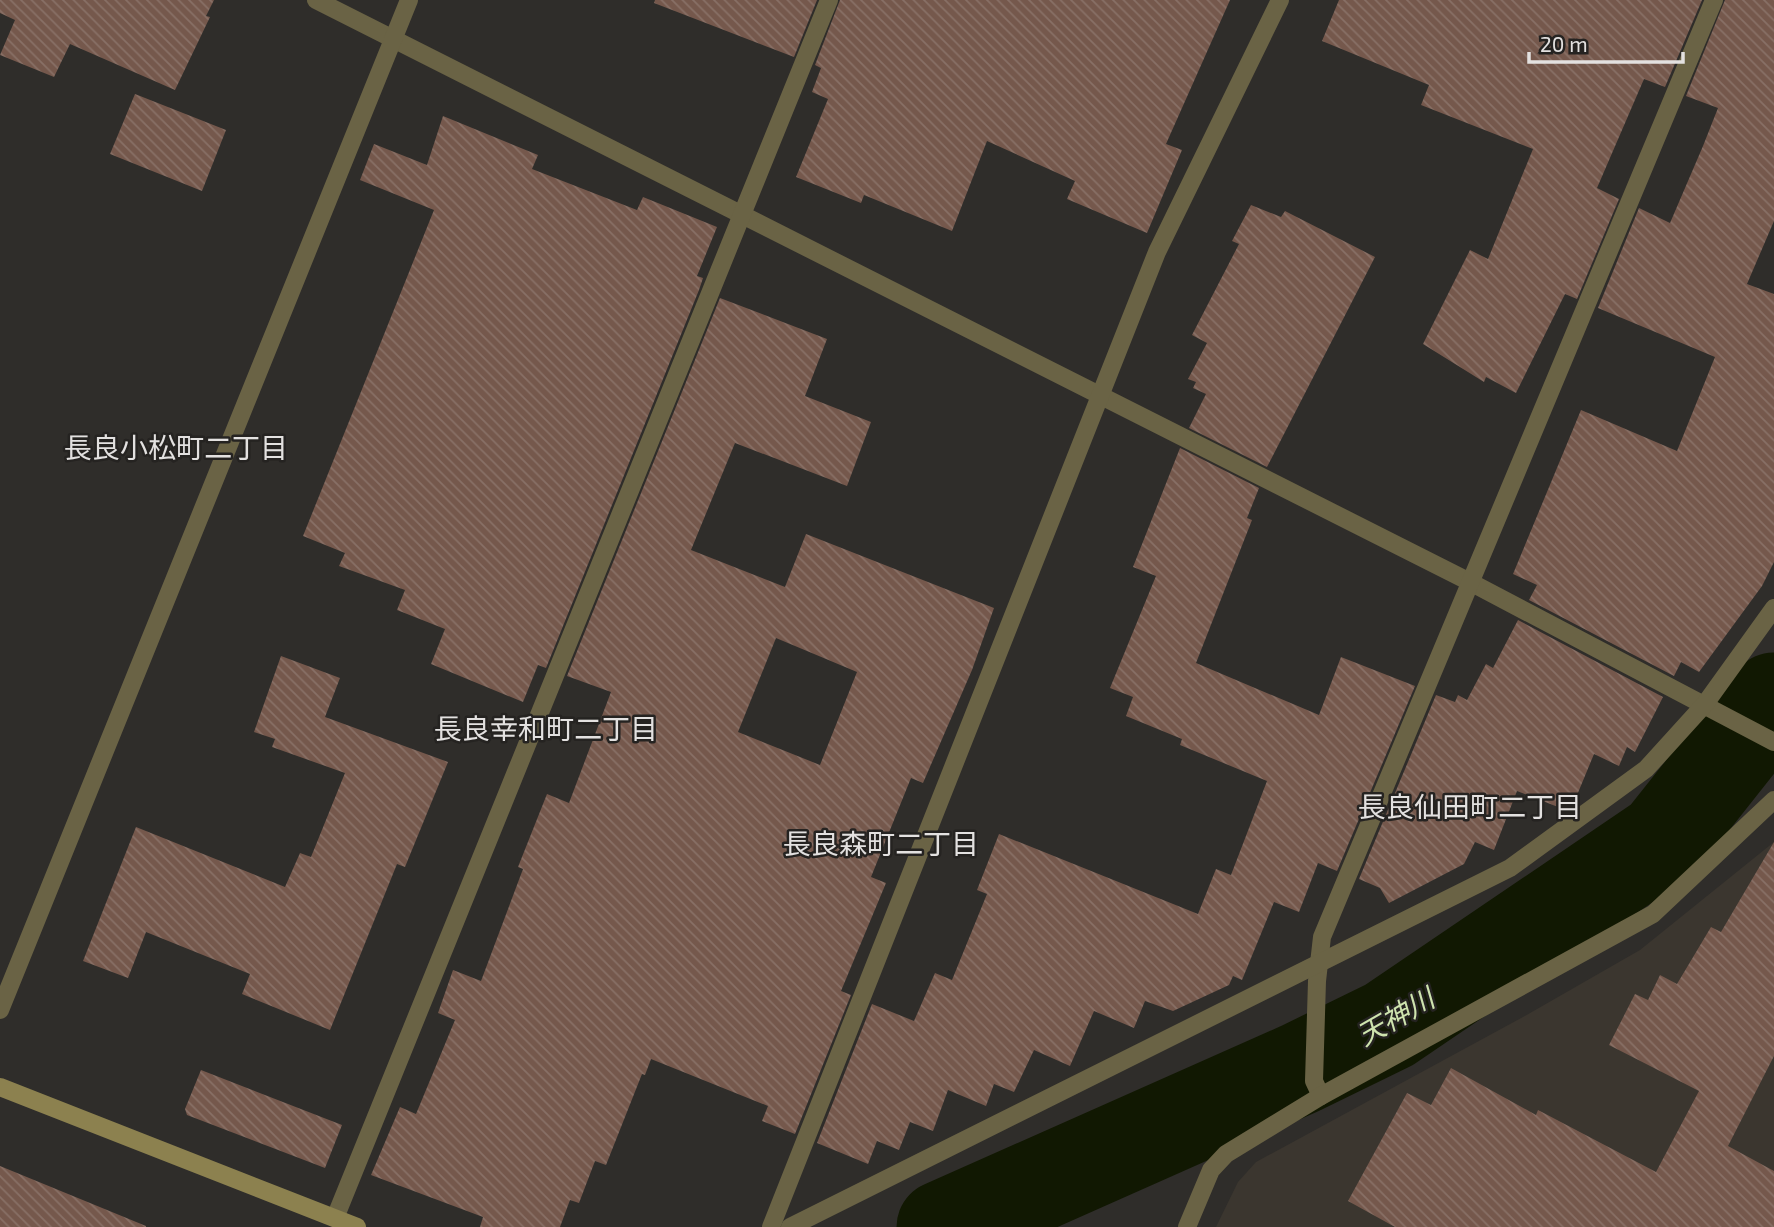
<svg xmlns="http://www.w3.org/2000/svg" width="1774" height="1227" font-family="'Exo 2','Noto Sans JP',sans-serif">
<defs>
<pattern id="building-back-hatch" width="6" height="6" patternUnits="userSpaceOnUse" patternTransform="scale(1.75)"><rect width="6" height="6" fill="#75584c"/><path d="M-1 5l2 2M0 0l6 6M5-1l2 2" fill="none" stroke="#887066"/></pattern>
</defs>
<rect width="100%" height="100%" fill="#2f2d2a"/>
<polygon fill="#3b362f" points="1774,842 1774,1227 1216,1227 1238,1182 1256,1162 1523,1017 1640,950"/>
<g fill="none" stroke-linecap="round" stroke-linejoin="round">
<polyline stroke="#111802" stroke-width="93" points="943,1227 1301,1068 1389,1025 1663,839 1774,699"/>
</g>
<g fill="url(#building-back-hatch)" fill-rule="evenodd">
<polygon points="0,0 214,0 206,16 210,17 175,90 70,44 54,77 0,55 15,20 0,13"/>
<polygon points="655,0 817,0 794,57 654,3"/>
<polygon points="840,0 1230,0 1166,144 1182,150 1147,233 1067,199 1075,181 987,141 952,231 864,195 861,203 796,177 828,99 812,92 821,68 815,65"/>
<polygon points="1339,0 1702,0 1665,87 1644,79 1597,188 1619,199 1577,299 1565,294 1516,393 1486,377 1484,382 1423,344 1470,250 1488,259 1533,149 1421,105 1429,85 1322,41"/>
<polygon points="1725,0 1774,0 1774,221 1747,284 1774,294 1774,562 1762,586 1699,672 1681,662 1674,676 1529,600 1537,585 1513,574 1581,410 1677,451 1715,357 1598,308 1639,208 1670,223 1703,146 1718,108 1686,96"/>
<polygon points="135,94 226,130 202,191 110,154"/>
<polygon points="443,116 538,155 532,169 637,210 643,197 717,227 697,276 703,278 699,290 546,668 538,665 523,702 431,664 445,629 397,610 405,590 339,566 345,553 303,536 434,210 360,180 374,144 427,165"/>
<polygon points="1251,205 1281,217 1285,211 1375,257 1267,467 1189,428 1206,394 1193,388 1196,382 1188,379 1207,343 1192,335 1239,244 1232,241"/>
<path d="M720,298L827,339L805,396L871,422L847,486L735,443L691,550L785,587L806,534L994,608L972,670L923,783L911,778L871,877L886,883L841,991L851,995L795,1134L762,1121L768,1106L651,1059L645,1075L642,1074L606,1165L595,1161L579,1203L570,1200L560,1227H480L483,1217L371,1175L400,1107L416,1114L455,1020L438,1013L453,970L481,981L523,869L518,867L547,794L569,803L611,692L567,676ZM776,638L857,672L820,765L738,732Z"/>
<polygon points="1180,448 1259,488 1247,518 1252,520 1196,663 1319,715 1341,657 1415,686 1337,871 1318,863 1299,912 1274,902 1242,980 1233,976 1229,985 1173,1011 1145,1001 1134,1028 1094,1011 1070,1066 1034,1050 1014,1092 994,1084 986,1106 948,1090 933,1131 910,1122 899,1150 877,1141 868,1164 817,1143 872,1004 914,1021 935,973 952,980 987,894 977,890 999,834 1198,914 1216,869 1231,875 1267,781 1180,745 1182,739 1126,716 1133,697 1110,688 1156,576 1133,567"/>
<polygon points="1518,620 1663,697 1635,752 1627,747 1619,766 1594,754 1575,800 1563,795 1558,807 1517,791 1494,850 1475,842 1464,864 1389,903 1380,888 1359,879 1436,695 1455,702 1458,695 1467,700 1486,664 1493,668"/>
<polygon points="281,656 340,678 325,717 448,762 405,867 397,864 330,1030 242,994 250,974 146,932 128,978 83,961 136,827 285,887 300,853 311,857 345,773 272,747 275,739 254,732"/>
<polygon points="1774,842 1774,1056 1728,1146 1774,1171 1774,1227 1395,1227 1348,1201 1407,1093 1431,1105 1451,1068 1536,1115 1538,1110 1656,1172 1699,1091 1609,1045 1635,994 1648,1000 1660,975 1677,984 1711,927 1721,932"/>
<polygon points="201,1070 342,1125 325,1168 187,1115 185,1109"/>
<polygon points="0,1166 146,1226 146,1227 0,1227"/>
</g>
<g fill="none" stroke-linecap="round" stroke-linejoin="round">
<g stroke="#6a6345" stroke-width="18">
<polyline points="316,0 1470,582 1774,742"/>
<polyline points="0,1010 409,0"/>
<polyline points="1321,1096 1314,1081 1317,981 1322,937 1714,0"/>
<polyline points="335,1218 829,0"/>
<polyline points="771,1227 1157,252 1280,0"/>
<polyline points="790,1227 1510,868 1646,769 1705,704 1774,608"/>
<polyline points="1187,1227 1211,1170 1226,1154 1321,1096 1653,914 1774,800"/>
</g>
<polyline stroke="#8c814f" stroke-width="18" points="0,1087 357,1227"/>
</g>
<g text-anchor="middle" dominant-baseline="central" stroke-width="5" stroke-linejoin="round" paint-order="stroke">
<g font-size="28" fill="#e3e1e0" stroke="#252321">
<text x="176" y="447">長良小松町二丁目</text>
<text x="546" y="728">長良幸和町二丁目</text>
<text x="1470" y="806">長良仙田町二丁目</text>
<text x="881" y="843">長良森町二丁目</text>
</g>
<g font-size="28" font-style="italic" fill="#cfe4af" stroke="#252321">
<text transform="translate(1395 1016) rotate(-30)">天神川</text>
</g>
</g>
<path d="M1529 52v10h154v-10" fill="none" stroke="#e3e1e0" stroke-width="3.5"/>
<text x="1540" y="52" font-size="21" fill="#e3e1e0" stroke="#252321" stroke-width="5" paint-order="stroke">20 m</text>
</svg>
